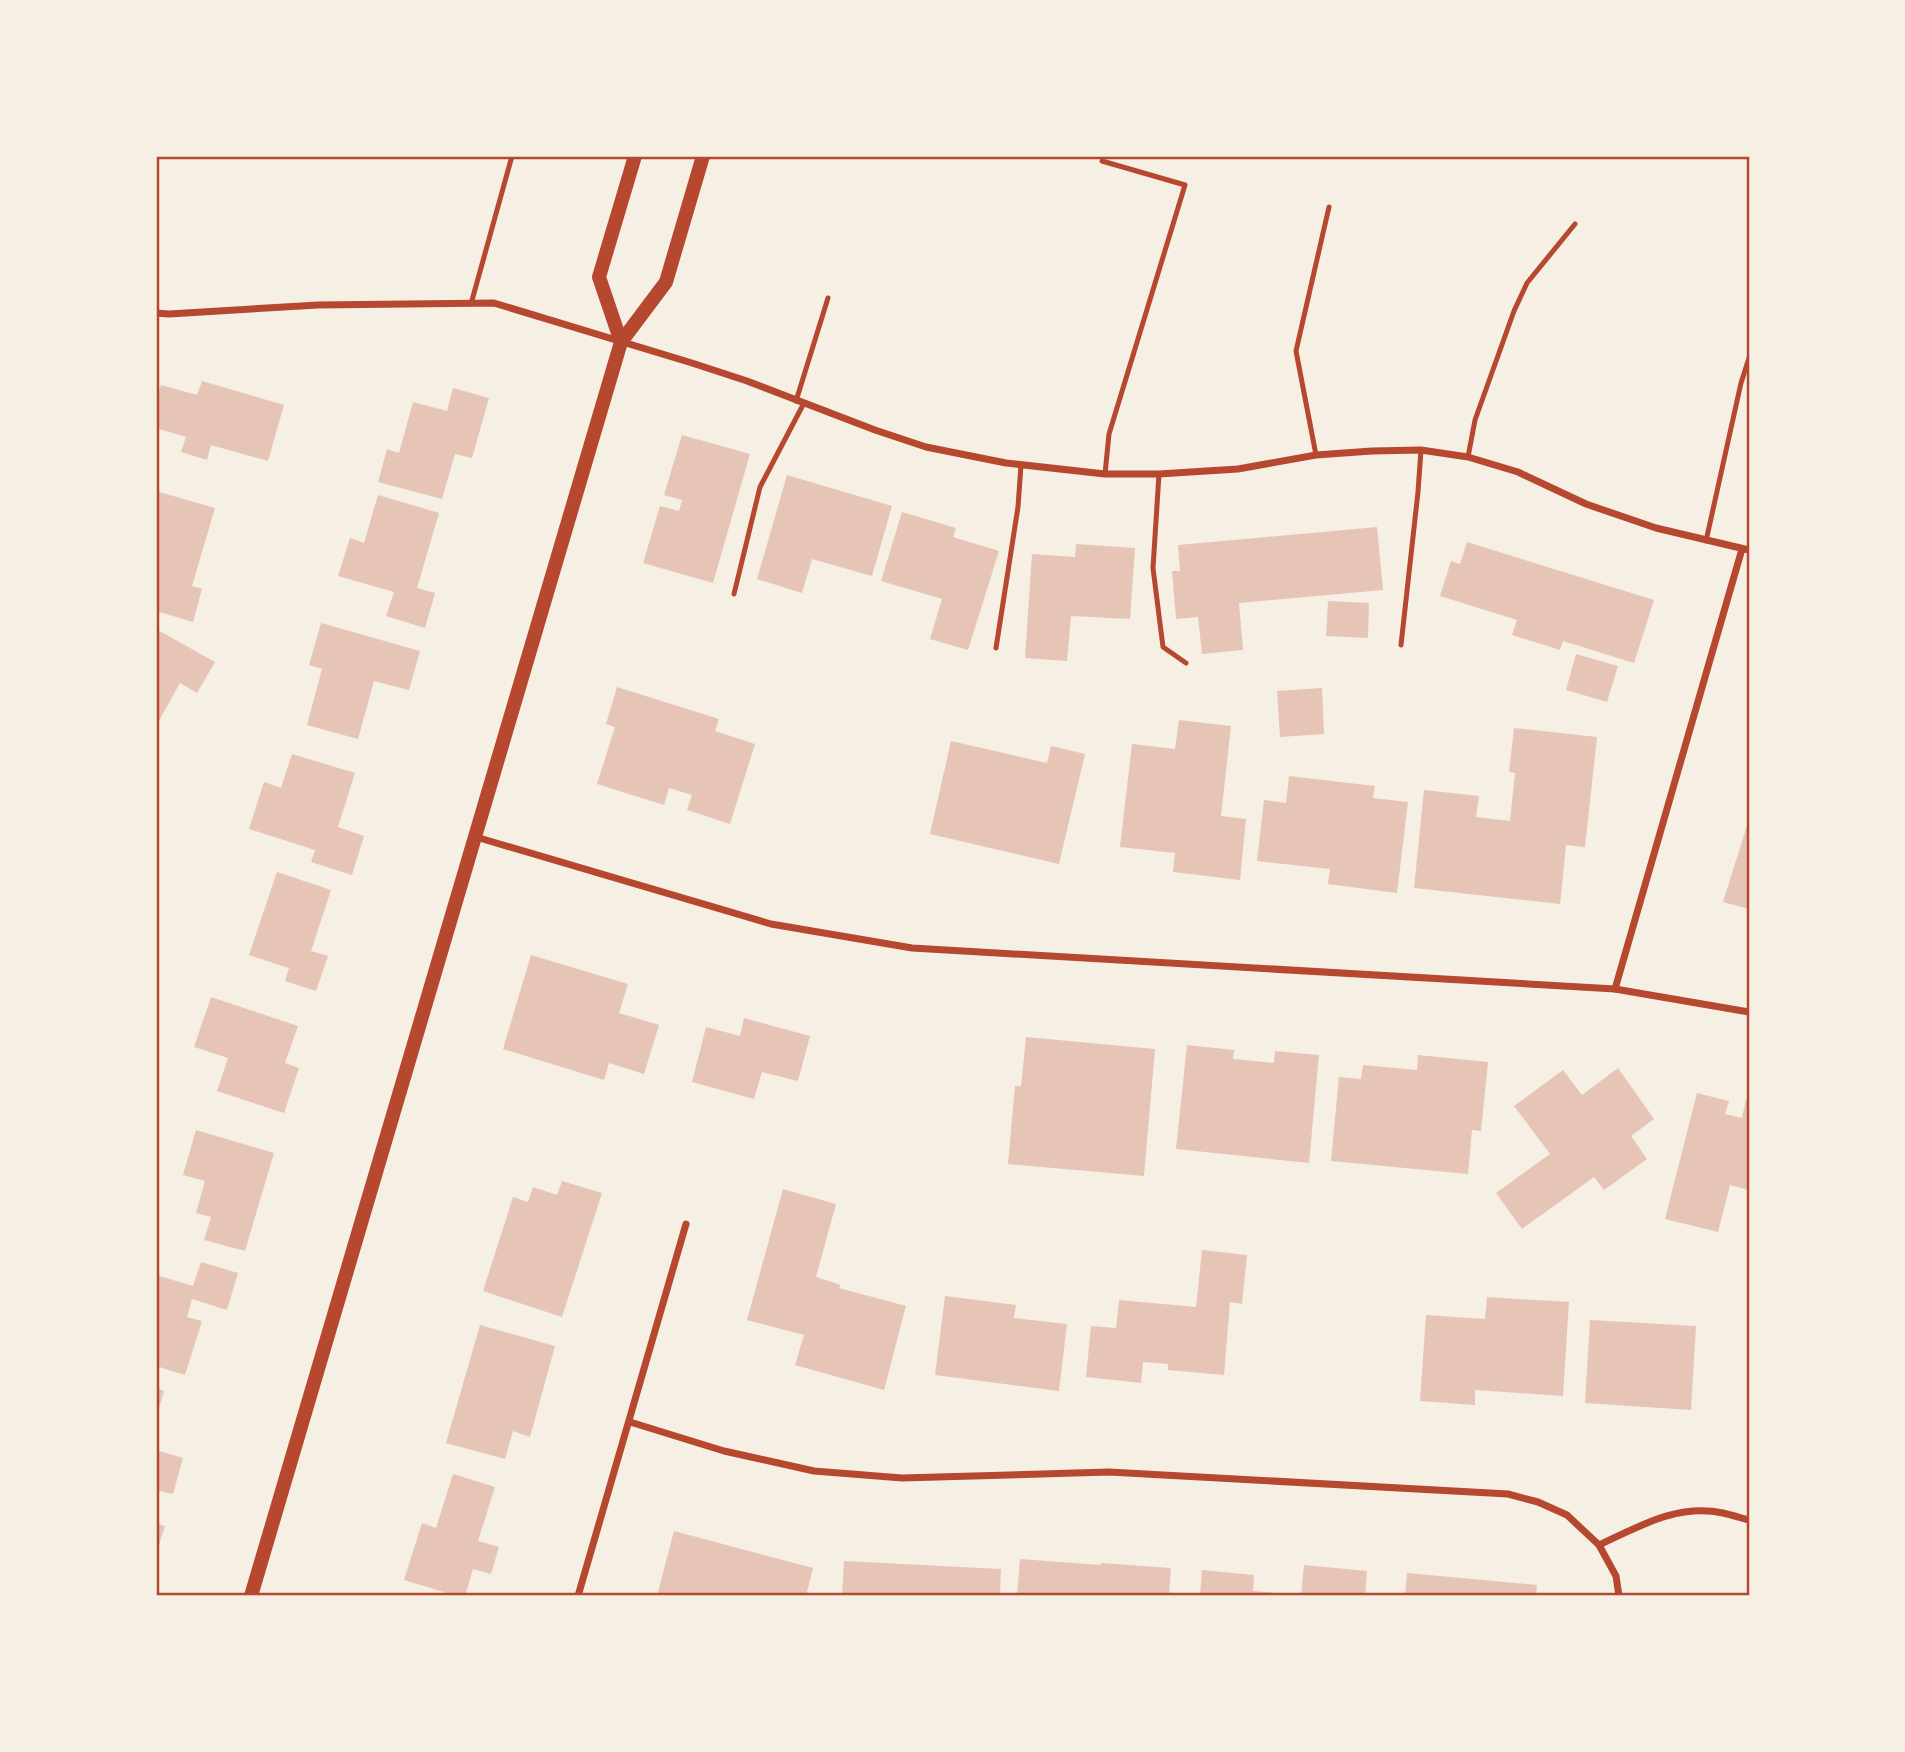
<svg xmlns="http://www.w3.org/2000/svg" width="1905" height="1752" font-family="'DejaVu Sans',sans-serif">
<rect width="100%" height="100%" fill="#f6efe4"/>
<g fill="#e6c5b7">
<polygon points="202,381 284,405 268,461 211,445 207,460 181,452 186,437 156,428 156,401 161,385 197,395"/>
<polygon points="453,388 489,398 472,458 455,454 442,499 378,482 387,449 399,453 413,402 447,411"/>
<polygon points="682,435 750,454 713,583 643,563 660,506 679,511 682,500 664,495"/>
<polygon points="787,475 892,506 872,576 812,559 802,593 757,579"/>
<polygon points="156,491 215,508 192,586 202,589 193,622 156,611"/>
<polygon points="378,495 439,513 417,588 435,593 425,628 386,616 394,592 338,576 350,538 364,543"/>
<polygon points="902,512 956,528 953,537 999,551 968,650 930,639 942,599 881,581"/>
<polygon points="1377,527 1383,590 1239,603 1243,650 1202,654 1198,617 1176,619 1172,571 1180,571 1178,545"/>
<polygon points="1467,542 1654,600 1634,663 1563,641 1560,650 1512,635 1517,620 1440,596 1451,561 1460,564"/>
<polygon points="1076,544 1135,548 1130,619 1071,616 1067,661 1025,658 1032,554 1075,557"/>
<polygon points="1328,601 1369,603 1368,638 1326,636"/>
<polygon points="321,623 420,651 409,690 374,681 358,739 307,725 322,669 309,665"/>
<polygon points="156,629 215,662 197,693 180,683 156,726"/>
<polygon points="1576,654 1618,666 1607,702 1566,690"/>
<polygon points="617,687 719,719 715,731 755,744 730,824 687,810 692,795 669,788 664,805 597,784 615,727 606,724"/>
<polygon points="1322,688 1324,734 1280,737 1277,691"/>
<polygon points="1179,720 1231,726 1221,816 1246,819 1240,880 1173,872 1175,853 1120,847 1132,744 1175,749"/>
<polygon points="1514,728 1597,737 1585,847 1566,845 1560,904 1414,888 1424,790 1479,796 1476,817 1510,821 1515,773 1509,772"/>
<polygon points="951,741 1047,763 1051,746 1085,754 1059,864 930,834"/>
<polygon points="292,754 355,773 338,827 364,836 352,875 311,862 315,850 249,829 264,782 281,788"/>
<polygon points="1289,776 1375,786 1373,798 1408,802 1397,893 1328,884 1330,869 1257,861 1264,800 1286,803"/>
<polygon points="1749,819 1749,909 1723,902"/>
<polygon points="277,872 331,890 311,951 328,956 316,991 285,981 289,968 249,955"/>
<polygon points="531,955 628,984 619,1013 659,1025 644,1074 609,1063 604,1080 503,1049"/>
<polygon points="211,997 298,1026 285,1063 299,1068 284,1113 217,1091 228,1058 194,1047"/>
<polygon points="744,1018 810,1036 798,1081 762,1072 754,1099 692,1082 706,1027 740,1036"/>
<polygon points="1026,1037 1155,1049 1144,1176 1008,1164 1015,1086 1021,1086"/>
<polygon points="1187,1045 1234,1050 1233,1059 1274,1063 1275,1051 1319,1055 1309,1163 1176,1149"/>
<polygon points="1418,1055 1488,1062 1481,1131 1472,1130 1468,1174 1331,1161 1339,1077 1361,1079 1363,1065 1417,1070"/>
<polygon points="1618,1068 1654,1119 1631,1136 1647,1159 1604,1190 1594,1177 1522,1229 1496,1193 1550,1154 1514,1106 1563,1070 1582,1095"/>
<polygon points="1697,1093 1729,1101 1725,1114 1742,1118 1746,1099 1749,1100 1749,1190 1730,1185 1718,1232 1665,1219"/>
<polygon points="196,1130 274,1153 245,1251 204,1240 211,1217 196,1213 205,1181 183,1175"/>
<polygon points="562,1181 602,1193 562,1317 483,1291 513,1197 528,1202 533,1187 557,1195"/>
<polygon points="783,1189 836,1204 816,1277 841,1285 839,1288 906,1306 884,1390 795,1365 804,1335 747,1320"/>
<polygon points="1202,1250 1247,1255 1242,1304 1230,1302 1224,1375 1168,1370 1168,1364 1143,1362 1141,1383 1086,1377 1091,1326 1116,1328 1119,1300 1196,1307"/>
<polygon points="201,1262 238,1273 227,1310 192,1299 187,1317 202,1321 185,1375 156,1366 156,1275 193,1286"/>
<polygon points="945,1296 1016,1305 1014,1318 1067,1324 1059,1391 935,1375"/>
<polygon points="1487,1297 1569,1302 1563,1396 1475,1390 1475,1405 1420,1401 1426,1315 1485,1319"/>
<polygon points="1590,1320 1696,1326 1691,1410 1585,1403"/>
<polygon points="480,1325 555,1346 530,1437 513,1431 505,1459 446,1443"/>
<polygon points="156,1388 164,1391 156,1418"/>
<polygon points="156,1450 183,1458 173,1494 156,1490"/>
<polygon points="453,1474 495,1487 478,1541 499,1547 491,1574 473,1569 465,1596 457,1596 404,1580 422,1523 436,1528"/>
<polygon points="156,1523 165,1526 156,1554"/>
<polygon points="674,1531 813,1568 806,1596 657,1596"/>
<polygon points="1020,1559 1101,1565 1101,1563 1171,1568 1169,1596 1017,1596"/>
<polygon points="844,1561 1001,1569 1000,1596 842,1596"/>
<polygon points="1304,1565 1367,1571 1365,1596 1301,1596"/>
<polygon points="1202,1570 1254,1575 1253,1591 1289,1594 1289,1596 1200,1596"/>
<polygon points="1407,1573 1537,1585 1536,1596 1405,1596"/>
</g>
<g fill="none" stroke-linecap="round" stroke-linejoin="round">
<g stroke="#b5482f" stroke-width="5">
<polyline points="1102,161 1185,185 1109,434 1105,474"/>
<polyline points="471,304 512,156"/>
<polyline points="796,401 828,298"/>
<polyline points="1316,455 1296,351 1329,207"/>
<polyline points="1468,457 1475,420 1514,311 1527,283 1575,224"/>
<polyline points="1159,474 1153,568 1163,647 1186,663"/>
<polyline points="1706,541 1741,383 1749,358"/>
<polyline points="734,594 760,487 804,403"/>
<polyline points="1401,645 1418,492 1421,450"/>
<polyline points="996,648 1018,507 1021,465"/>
</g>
<g stroke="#b5482f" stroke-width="7">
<polyline points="156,313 169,314 318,305 494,303 692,363 747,381 875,430 926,447 1006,463 1105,474 1159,474 1238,469 1316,455 1372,451 1421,450 1468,457 1518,472 1586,504 1656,528 1749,550"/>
<polyline points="476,837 771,924 912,948 1615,989 1749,1012"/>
<polyline points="1615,989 1742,549"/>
<path d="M630,1422L724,1451L814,1471L902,1478L1109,1472L1508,1494L1538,1502L1567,1515L1599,1545C1638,1527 1678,1503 1723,1513C1732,1515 1741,1518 1749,1520"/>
<polyline points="1599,1545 1616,1576 1619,1596"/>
<polyline points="578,1596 686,1224"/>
</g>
<g stroke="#b5482f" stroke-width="14">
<polyline points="621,342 599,277 635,156"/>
<polyline points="251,1596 621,342 666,282 703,156"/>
</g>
</g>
<rect width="1905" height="1752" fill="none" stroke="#f6efe4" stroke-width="315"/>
<rect x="158" y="158" width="1590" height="1436" fill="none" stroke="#b5482f" stroke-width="2.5"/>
</svg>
